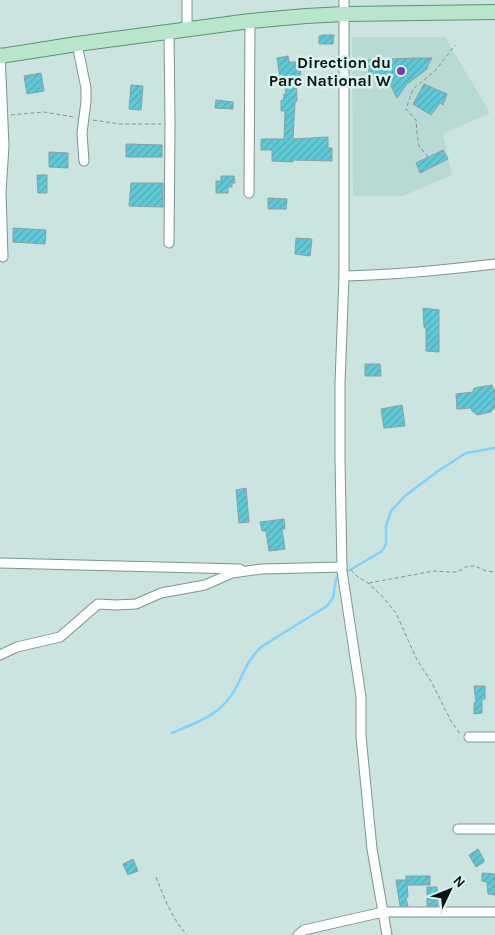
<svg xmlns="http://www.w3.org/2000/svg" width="495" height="935" font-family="Karla,sans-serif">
<defs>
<pattern id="building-hatch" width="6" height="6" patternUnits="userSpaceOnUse" patternTransform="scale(1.25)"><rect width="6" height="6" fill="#5fc9d8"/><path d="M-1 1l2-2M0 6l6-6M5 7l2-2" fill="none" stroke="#51acb8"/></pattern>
</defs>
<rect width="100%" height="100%" fill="#cce4df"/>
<polygon fill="#b9dad4" points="352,37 445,37 490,113 443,134 452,175 403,196 353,196"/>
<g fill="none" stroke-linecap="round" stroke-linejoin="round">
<g stroke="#81d2fc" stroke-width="2.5">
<polyline points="345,571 350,570 382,551 386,544 386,526 391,511 405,496 438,471 466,453 495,448"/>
<path d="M172,733C200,721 222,715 237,686C245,670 247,661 261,647L327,606L333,598L336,579L339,575"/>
</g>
</g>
<g fill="url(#building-hatch)" stroke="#89a0a3">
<polygon points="324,35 334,35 333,44 319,44 319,36"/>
<polygon points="288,56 289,62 296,62 296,66 300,65 301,75 296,76 297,101 295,102 293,139 328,137 328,148 332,148 332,161 293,160 293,162 272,161 272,150 261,150 261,139 284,139 285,111 281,111 281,100 283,101 284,94 286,94 283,77 280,78 277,58"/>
<polygon points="417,58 432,58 428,65 427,69 407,84 397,98 386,76 370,76 366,60"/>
<polygon points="41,73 44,91 27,94 24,76"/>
<polygon points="424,84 447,94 443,105 440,103 431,115 413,104"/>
<polygon points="131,85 143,86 141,110 129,109"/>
<polygon points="216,100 233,102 233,109 215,108"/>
<polygon points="126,144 162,145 162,157 126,157"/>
<polygon points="443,150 448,159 420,173 416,163"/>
<polygon points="49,152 68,153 68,168 49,167"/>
<polygon points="37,175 47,175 47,193 38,193"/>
<polygon points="221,176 234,176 235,183 232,183 232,187 228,187 228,193 216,193 216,181 221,181"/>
<polygon points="131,183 163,183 163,207 129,206"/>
<polygon points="268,198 287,199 286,209 268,209"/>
<polygon points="13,228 46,230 45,244 13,242"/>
<polygon points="296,238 312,239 310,256 295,254"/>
<polygon points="423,308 439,310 439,352 426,351 426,329 424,327"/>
<polygon points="365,364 380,364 381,376 365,376"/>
<polygon points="492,385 493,390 495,389 495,407 491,412 477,415 472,411 471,408 457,409 456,394 473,392 474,388"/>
<polygon points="402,405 405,426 384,428 381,409"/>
<polygon points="246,488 249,522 239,523 236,490"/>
<polygon points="284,519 285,529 282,529 285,549 269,551 266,531 262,531 260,522"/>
<polygon points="474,686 485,686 485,699 482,699 482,713 474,714 474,703 476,702"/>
<polygon points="478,849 484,860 484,862 476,867 469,855"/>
<polygon points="133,859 138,871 128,875 123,864"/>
<polygon points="482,873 495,874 495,895 488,894 487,882 482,881"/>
<polygon points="406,876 430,876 430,885 407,885 408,897 406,898 408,906 400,906 396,880 406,880 406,882"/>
<polygon points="427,887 437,887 438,906 427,906"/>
</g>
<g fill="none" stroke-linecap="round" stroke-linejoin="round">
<defs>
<g id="minor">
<polyline points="187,0 187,29"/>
<polyline points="344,0 344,276 340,383 340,458 342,571 361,697 361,736 372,849 387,935"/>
<polyline points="77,44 86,88 86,101 82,133 84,161"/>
<polyline points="0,53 4,146 1,192 3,257"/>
<polyline points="249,193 250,21"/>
<polyline points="169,243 170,124 169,32"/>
<path d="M344,276C395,275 445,270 495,264"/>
<polyline points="0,563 240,569"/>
<polyline points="0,655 17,647 60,637 98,604 116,605 136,604 161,593 205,585 232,573 262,569 342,567"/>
<polyline points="469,737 495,737"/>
<polyline points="458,829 495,829"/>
<polyline points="298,935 304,930 383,912 495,912"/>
</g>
<polyline id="primary" points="0,56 77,44 250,21 306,16 344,14 495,12"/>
</defs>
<use href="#minor" stroke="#7d9490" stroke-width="11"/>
<use href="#primary" stroke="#5e9174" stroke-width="16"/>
<g stroke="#81938f" stroke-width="1" stroke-dasharray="4 2.5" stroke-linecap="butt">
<polyline points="11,115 44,112 74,117"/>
<polyline points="93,120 120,124 161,124"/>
<polyline points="428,157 419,146 417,133 416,120 406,109 413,89 436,70 455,45"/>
<polyline points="351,570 358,577 368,583 382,596 396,613 417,660 432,683 451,721 461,735"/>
<polyline points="369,583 434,571 451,572 457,572 468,566 475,566 486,571 495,572"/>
<path d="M156,877C164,897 172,919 187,935"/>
</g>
<use href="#minor" stroke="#fff" stroke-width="9"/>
<use href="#primary" stroke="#b9e5cb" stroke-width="14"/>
</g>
<circle fill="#7c39ad" stroke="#d9f2ed" stroke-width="2" cx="401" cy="71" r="5"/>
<g text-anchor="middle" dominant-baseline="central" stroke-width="5" stroke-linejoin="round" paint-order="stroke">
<g font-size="16" font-weight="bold" fill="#0b1412" stroke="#d9f2ed" text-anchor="end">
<text x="391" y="62">Direction du<tspan x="391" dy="18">Parc National W</tspan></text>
</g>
</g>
<g transform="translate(450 890) rotate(47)" stroke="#d9f2ed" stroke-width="4" paint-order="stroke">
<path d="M0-4L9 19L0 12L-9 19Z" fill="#0b1412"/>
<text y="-8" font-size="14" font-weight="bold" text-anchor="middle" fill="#0b1412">N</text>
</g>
</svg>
